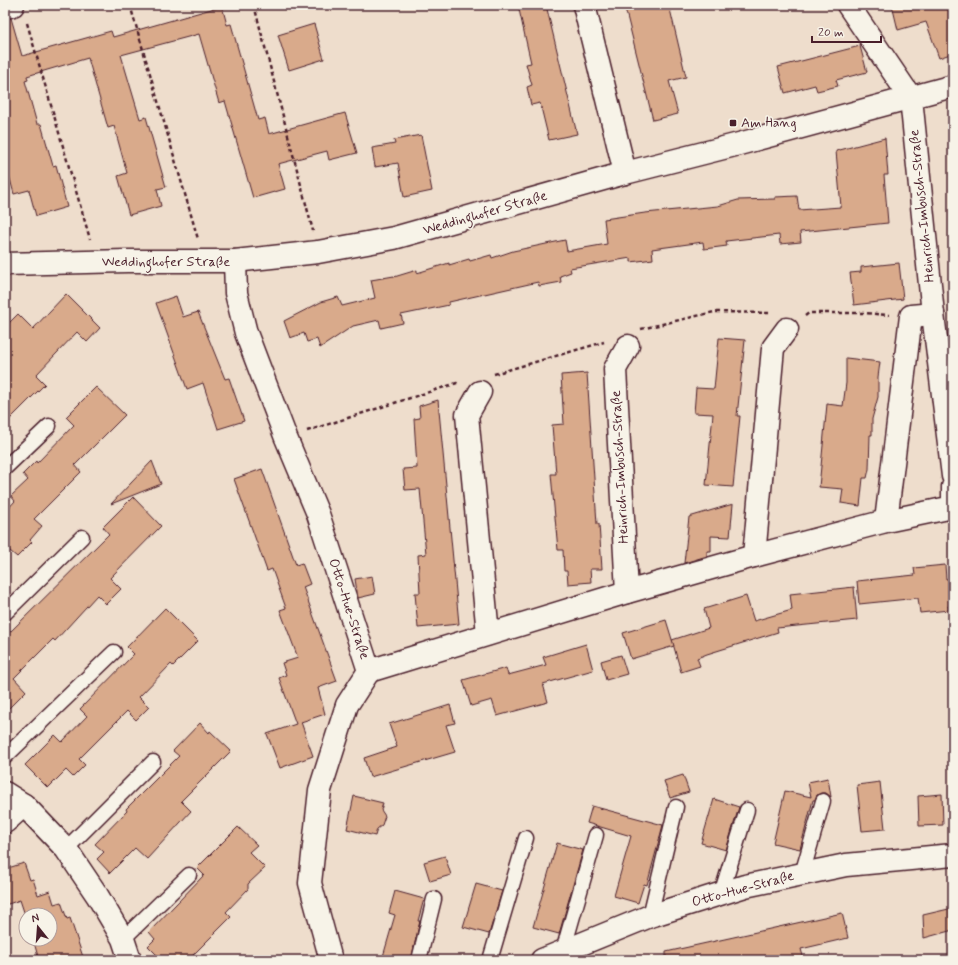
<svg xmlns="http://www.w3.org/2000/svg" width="958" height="965" font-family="Mynerve,sans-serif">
<rect width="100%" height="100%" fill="#edc"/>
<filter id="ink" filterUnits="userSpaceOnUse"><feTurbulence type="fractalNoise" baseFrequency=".025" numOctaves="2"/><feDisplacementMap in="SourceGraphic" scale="8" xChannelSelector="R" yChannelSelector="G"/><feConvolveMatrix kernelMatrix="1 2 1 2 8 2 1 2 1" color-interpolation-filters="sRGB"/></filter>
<g filter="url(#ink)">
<g fill="#d9aa8b" stroke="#4a1f2b">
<polygon points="518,5 546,5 577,134 549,140 540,103 531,105 527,87 532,85 526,64 531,63"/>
<polygon points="637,5 669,5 686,77 669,81 678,114 653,120 625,8"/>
<polygon points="892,5 953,5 953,53 939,58 926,22 898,30"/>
<polygon points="222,6 227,25 231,24 258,120 265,118 269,134 345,113 357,153 329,160 327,151 278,164 285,189 253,198 225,101 219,103 199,34 121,55 140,119 146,117 166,187 157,189 161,206 129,215 118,176 127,173 114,126 108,128 88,58 27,76 28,80 25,81 37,124 41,124 53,166 56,165 67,207 36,216 29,190 14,194 5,160 5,19 11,18 22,56 111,31 113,37"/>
<polygon points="314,24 324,59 289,70 278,35"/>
<polygon points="860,46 867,72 836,80 838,86 817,91 815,85 785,93 778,67"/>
<polygon points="421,135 432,191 404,197 398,163 375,167 372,148 395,144 394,140"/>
<polygon points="885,138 888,175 884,175 888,223 800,232 801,242 780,244 779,235 726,241 727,246 704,249 703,242 652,249 653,259 631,262 631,258 570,268 571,272 560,276 561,282 539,286 538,282 449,302 449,305 401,315 403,323 381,328 379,320 353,326 320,348 317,339 307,342 304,333 290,338 284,321 321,302 338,297 342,306 375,298 371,280 394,276 394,277 417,270 417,273 449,263 449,265 469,259 470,261 491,255 492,258 513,251 565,240 567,251 607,244 604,219 645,213 718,206 738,200 775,199 775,197 797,196 799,210 841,207 836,151"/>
<polygon points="899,263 903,299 854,305 850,273 861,272 861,267"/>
<polygon points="66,294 100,328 87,342 77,332 36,375 45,384 5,424 5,327 18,314 33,329"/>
<polygon points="176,296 183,317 198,312 225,379 229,378 244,421 218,429 203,383 187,389 156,303"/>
<polygon points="719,338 745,340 737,416 740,416 733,487 706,485 713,414 694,413 696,388 714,389"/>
<polygon points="846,358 880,362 878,377 878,397 872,419 872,435 870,435 869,469 867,478 863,478 860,506 841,503 843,489 819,487 827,404 843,406 846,383"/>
<polygon points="587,373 597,524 599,524 602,569 590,569 591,582 568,584 567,571 564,571 563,550 558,550 551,474 556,474 552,425 564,424 561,375"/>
<polygon points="96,387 125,415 75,465 81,472 34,519 42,526 30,540 32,542 17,557 10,551 5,551 5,512 15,501 11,496 28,480 23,474 36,461 37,463 74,425 66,417"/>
<polygon points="438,400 459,624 418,628 415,593 420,593 418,555 426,554 420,489 405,490 403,469 417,468 414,419 420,418 419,406"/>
<polygon points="152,461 161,484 111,504"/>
<polygon points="262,469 296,565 302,563 310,584 303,587 337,681 318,688 325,714 301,722 313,756 280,768 267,734 296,724 279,678 286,675 282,663 298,658 280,610 286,608 272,569 267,571 234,479"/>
<polygon points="133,497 161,526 110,578 121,589 106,604 97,595 55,641 53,639 14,678 26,691 5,712 5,637 109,534 103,527"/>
<polygon points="733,504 730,537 711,536 711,551 707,551 707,556 684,563 689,517"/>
<polygon points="945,565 946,579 953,578 953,606 948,606 949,610 920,613 918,598 859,604 857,581 915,575 914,568"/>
<polygon points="372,576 375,594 358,598 355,579"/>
<polygon points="854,587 857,620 777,628 778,632 707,654 697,658 700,666 681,672 672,640 709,628 704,609 746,596 754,621 792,610 790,594"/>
<polygon points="165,608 198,641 173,666 171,664 139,697 149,707 136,720 127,711 79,759 85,765 73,777 66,770 48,788 25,765 55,735 62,742 87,716 80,709 134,654 127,647"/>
<polygon points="666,620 674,646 631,659 623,633"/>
<polygon points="586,644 593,670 543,684 548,702 497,716 492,700 471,706 463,680 506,668 508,675 546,665 543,657"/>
<polygon points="621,655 627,674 606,680 601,661"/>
<polygon points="450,705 455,723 446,725 455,752 370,777 364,758 397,747 389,724"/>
<polygon points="200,723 209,733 210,731 231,751 181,801 191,811 147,859 135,848 110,873 97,859 104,852 95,844 127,811 126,809 179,756 173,751"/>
<polygon points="683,775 689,792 670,798 664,781"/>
<polygon points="828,778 831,797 826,793 821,793 817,795 815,800 813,800 800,849 773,843 785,791 811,797 808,782"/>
<polygon points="880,782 885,829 862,831 857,785"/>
<polygon points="942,794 943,825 919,826 918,796"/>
<polygon points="354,796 383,803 381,810 385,816 382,825 377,829 375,836 347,829"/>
<polygon points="714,799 739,807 726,850 701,843"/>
<polygon points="592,806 663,825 647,885 644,884 638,903 614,896 631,836 587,823"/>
<polygon points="238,827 257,845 249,852 265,868 248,884 248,889 226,912 231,917 188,960 162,960 148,946 155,939 149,932 204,875 197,868"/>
<polygon points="557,843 583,850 559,934 533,927"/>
<polygon points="445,856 451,875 430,881 424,862"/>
<polygon points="24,863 30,880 33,879 38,895 50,891 54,904 61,902 67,919 70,918 84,960 39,960 33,939 50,939 50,915 26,915 26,918 20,900 5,905 5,869"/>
<polygon points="476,884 502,891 489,934 463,927"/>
<polygon points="395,891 424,899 418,921 420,921 411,960 382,960 395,915 389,913"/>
<polygon points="953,908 953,930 924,938 923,915"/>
<polygon points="842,913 848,938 801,949 804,960 666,960 666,952"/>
</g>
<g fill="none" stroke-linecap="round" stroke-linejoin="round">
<defs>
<g id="lane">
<polyline points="5,468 49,426"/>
<polyline points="5,613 82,537"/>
<polyline points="5,757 114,652"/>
<polyline points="66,849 153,762"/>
<polyline points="802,874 823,801"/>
<polyline points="721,894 747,810"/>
<polyline points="650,916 676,807"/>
<polyline points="123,939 189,875"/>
<polyline points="563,951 596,835"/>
<polyline points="419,960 434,899"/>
<polyline points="490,960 526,838"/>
</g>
<g id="street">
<polyline points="584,5 625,173"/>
<polyline points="848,5 911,98 933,314 953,476"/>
<polyline points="5,7 13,5"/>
<polyline points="235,261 236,293 246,333 286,438 318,514 369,671 347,705 320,790 310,883 331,960"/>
<polyline points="480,392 467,415 488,634"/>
<polyline points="886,521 911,316 933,314"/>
<polyline points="754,556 773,348 787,329"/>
<polyline points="627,592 615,369 628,346"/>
<polyline points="369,671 627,592 754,556 886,521 953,507 953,487"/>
<polyline points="5,793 24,805 66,849 97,895 123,939 130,960"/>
<polyline points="5,822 24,805"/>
<polyline points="542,960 650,916 745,886 846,865 953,855"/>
</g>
<polyline id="secondary" points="5,264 127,261 235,261 318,252 394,238 625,173 739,144 953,86"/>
</defs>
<use href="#lane" stroke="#4a1f2b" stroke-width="17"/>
<use href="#street" stroke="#4a1f2b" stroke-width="25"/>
<use href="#secondary" stroke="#4a1f2b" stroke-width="25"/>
<g stroke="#4a1f2b" stroke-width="2.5" stroke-dasharray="4 3" stroke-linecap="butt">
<polyline points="130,5 198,239"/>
<polyline points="254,5 313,231"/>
<polyline points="27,23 90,239"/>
<polyline points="805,316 809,313 863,313 889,315"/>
<polyline points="641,329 714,312 770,313"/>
<polyline points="494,374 604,342"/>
<polyline points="307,431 457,383 459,384"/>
</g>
<use href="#lane" stroke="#f7f3e8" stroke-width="14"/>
<use href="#street" stroke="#f7f3e8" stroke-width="22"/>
<use href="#secondary" stroke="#f7f3e8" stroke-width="22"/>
</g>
</g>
<rect fill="#4a1f2b" stroke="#f7f3e8" stroke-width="1.5" x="729" y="119" width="8" height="8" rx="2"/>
<g text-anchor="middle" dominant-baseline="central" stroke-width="3" stroke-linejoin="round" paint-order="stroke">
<g font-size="14" fill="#4a1f2b" stroke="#f7f3e8" text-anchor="start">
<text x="741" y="123">Am Hang</text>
</g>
<g font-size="14" fill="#4a1f2b" stroke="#f7f3e8">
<text transform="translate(922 206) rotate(-96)">Heinrich-Imbusch-Straße</text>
<text transform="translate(485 213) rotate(-16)">Weddinghofer Straße</text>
<text x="166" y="262">Weddinghofer Straße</text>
<text transform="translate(620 467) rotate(-93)">Heinrich-Imbusch-Straße</text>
<text transform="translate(349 609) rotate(72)">Otto-Hue-Straße</text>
<text transform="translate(743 889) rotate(-15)">Otto-Hue-Straße</text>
</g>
</g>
<rect width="958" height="965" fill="none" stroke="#f7f3e8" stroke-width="20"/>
<rect x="10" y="10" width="938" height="945" fill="none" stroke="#4a1f2b" stroke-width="1.5" filter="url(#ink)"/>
<g transform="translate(38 927) rotate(343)"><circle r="19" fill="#f7f3e8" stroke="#b29e9c"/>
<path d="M0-3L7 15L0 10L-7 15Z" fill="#4a1f2b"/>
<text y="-6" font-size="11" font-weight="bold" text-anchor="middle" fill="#4a1f2b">N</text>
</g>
<path d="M812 36v6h69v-6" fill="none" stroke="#4a1f2b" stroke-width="2"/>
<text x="818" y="36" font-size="12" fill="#4a1f2b" stroke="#f7f3e8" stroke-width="3" paint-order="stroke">20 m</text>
</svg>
